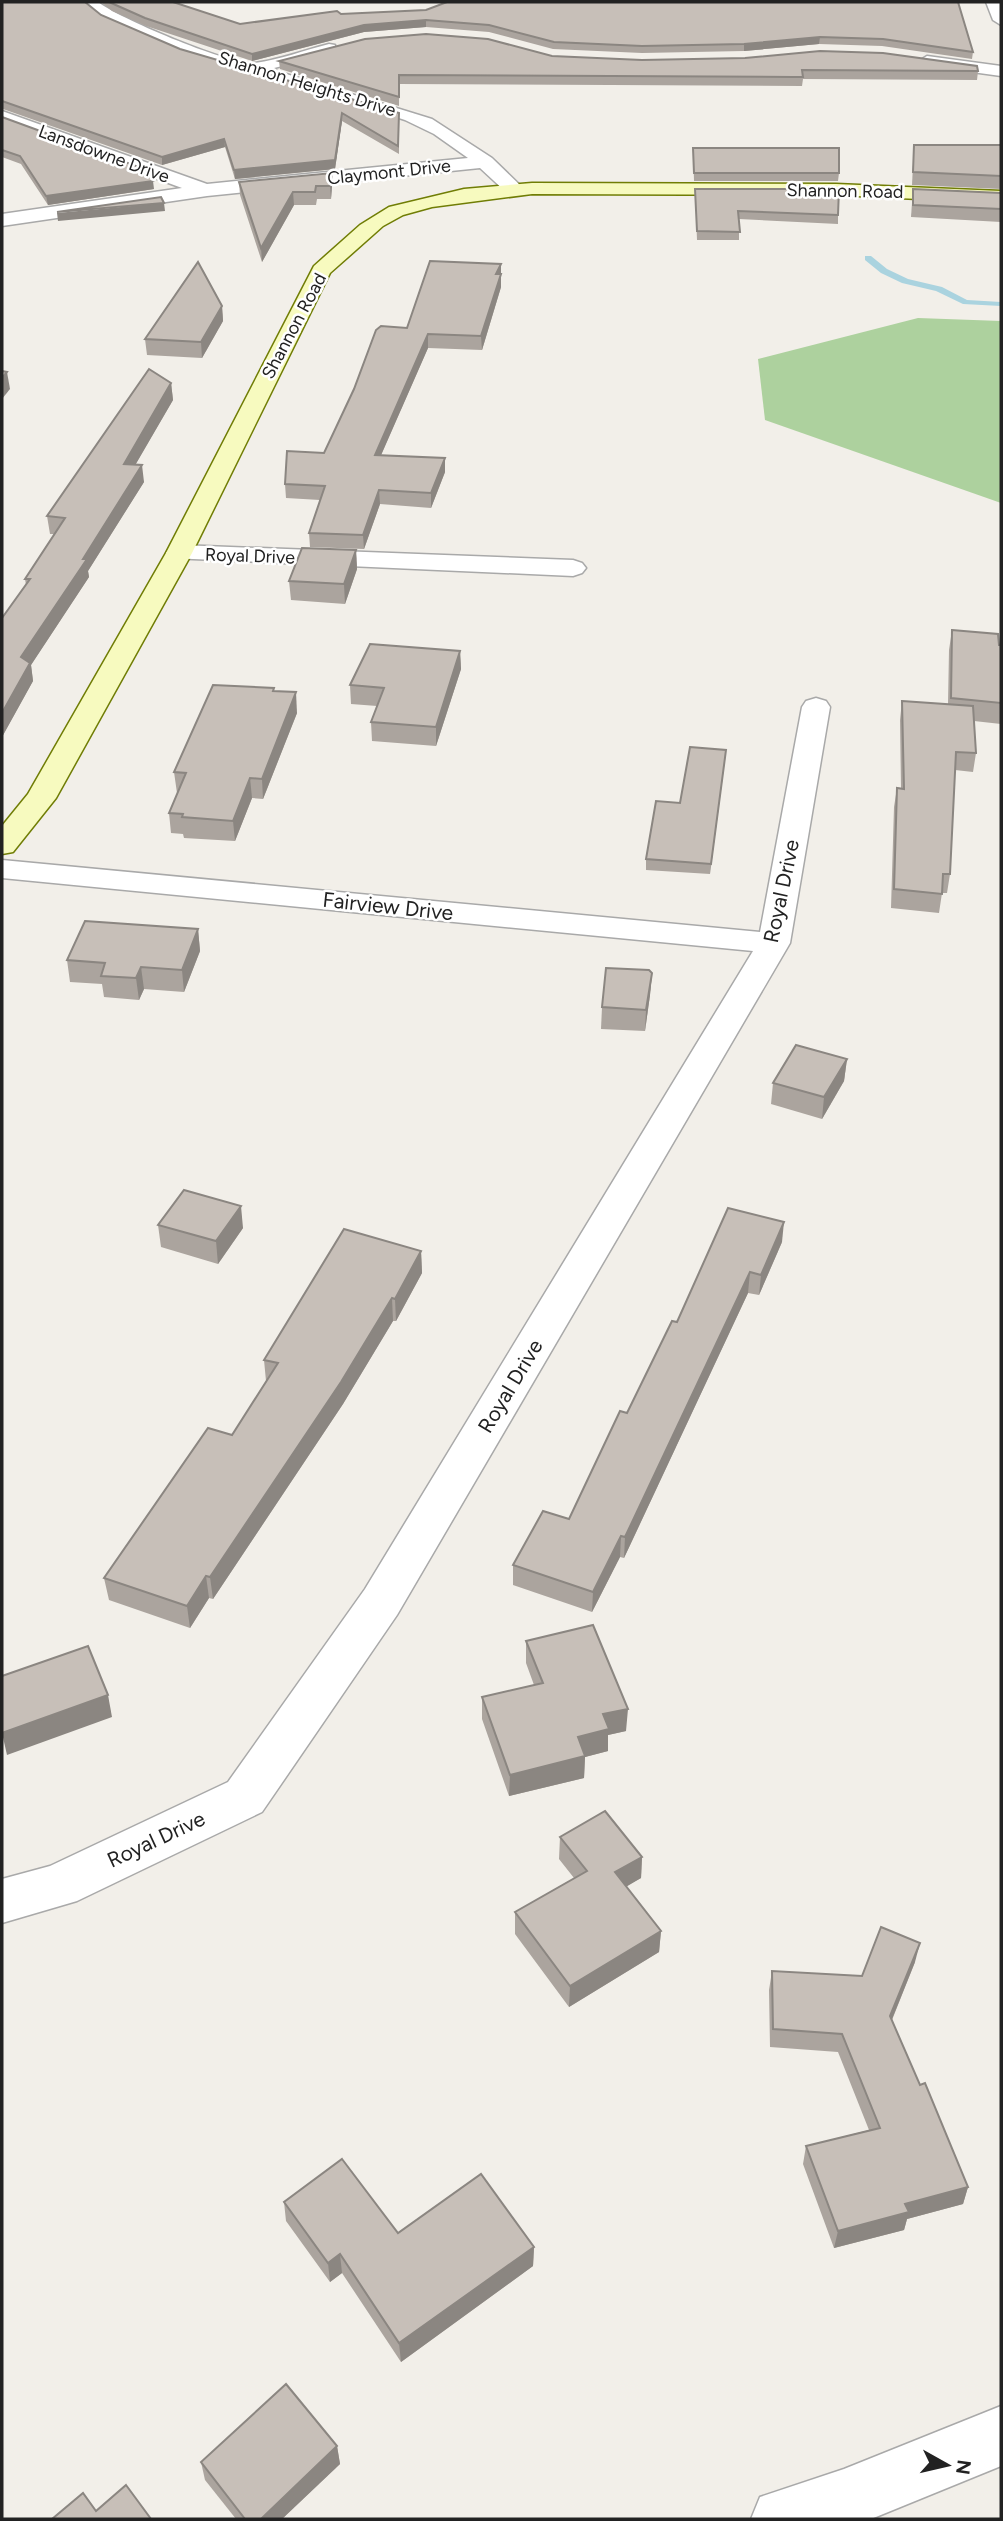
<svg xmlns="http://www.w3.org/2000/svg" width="1003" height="2521" font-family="Figtree,sans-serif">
<rect width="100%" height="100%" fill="#f2efe9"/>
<polygon fill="#add19e" points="918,318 1001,321 1001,503 765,420 758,359"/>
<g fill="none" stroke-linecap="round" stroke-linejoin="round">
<polygon fill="#aad3df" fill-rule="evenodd" points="865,256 871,256 887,269 908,279 942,287 967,300 1001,302 1001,306 963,304 936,291 902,283 881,273 865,260"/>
<defs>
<g id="street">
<path d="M81,2H98C118,18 231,66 255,63C279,60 305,50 329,44L335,45V53L270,69L432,119L492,158L524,189L514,195L507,193L480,168L207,196L2,226V214L182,188L2,122V111L207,184L468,158L434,134L405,120C338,98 118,49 81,2Z"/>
<polygon points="986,2 1001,2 1001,25 993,20"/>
<polygon points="927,56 1001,66 1001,76 921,65 919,61"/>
<polygon points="179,545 573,560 582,563 586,568 582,573 573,576 170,558 166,553 170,548"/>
<polygon points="816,698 826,701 830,707 790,943 397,1615 262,1812 77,1901 2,1923 2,1879 50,1866 228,1782 365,1589 753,951 2,878 2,860 760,932 802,707 806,701"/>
<polygon points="1001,2406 1001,2466 871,2519 751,2519 760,2497 844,2469"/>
</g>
<polygon id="secondary" points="532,183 836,184 1001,191 1001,203 836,195 532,194 432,207 403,215 383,226 330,273 192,553 56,798 13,852 2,854 2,826 28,794 166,553 314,266 360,225 389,207 464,189"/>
</defs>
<use href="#street" stroke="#a9a9a9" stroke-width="3"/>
<use href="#secondary" stroke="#707d05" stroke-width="3"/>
<use href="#street" fill="#fff" fill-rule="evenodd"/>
<use href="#secondary" fill="#f7fabf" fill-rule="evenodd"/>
</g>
<g fill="#aba49e">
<polygon points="2,2 101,15 180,49 399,113 399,154 342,121 335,169 235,179 225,147 162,165 3,109 2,109"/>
<polygon points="101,2 173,2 240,24 341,14 958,2 973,52 972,59 882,46 819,44 744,51 642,53 553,49 489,32 426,27 364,32 252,61 146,26 112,11"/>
<polygon points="552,56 642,60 978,71 977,80 803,79 802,86 399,84 399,106 280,69 279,61"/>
<polygon points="2,117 154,189 48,205 21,164 2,157"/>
<polygon points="914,145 1001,145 1001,189 912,185"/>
<polygon points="693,148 839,173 838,181 694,181"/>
<polygon points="332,173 332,186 331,199 317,199 316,205 294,205 262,262 240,195 239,182"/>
<polygon points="695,189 838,215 838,224 739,219 739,240 697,240"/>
<polygon points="913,189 1001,193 1001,222 911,217"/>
<polygon points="501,264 501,287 482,350 428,348 381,455 445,472 431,508 380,504 364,549 310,547 309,533 320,500 286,498 285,484 324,453 407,328"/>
<polygon points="222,306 223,321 202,358 147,355 145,339"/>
<polygon points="171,383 173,400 135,465 144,482 88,571 89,577 31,665 33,681 2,737 26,585 25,579 54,534 50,534 47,516"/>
<polygon points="356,550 357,569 345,604 291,600 289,581"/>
<polygon points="952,630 1001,645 1001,724 974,721 976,753 973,772 955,770 950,874 947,893 942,893 939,913 891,908 894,807 897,788 901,788 900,720 902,701 948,704 949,650"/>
<polygon points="460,651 461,669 436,746 372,741 371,722 377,706 351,704 350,685"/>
<polygon points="274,691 297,713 263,799 252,798 235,841 184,838 183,834 171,833 169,813 178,793 177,793 174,772"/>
<polygon points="726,750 710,874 646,870 646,859 680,803"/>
<polygon points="198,929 200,951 184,992 144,989 139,1000 104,997 102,984 70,982 67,960"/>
<polygon points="652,973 650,995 645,1031 601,1029 602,1007"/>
<polygon points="847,1059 844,1081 822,1119 771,1104 773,1083"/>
<polygon points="158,1225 243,1228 218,1264 161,1247"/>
<polygon points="782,1242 759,1295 748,1293 624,1558 620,1557 592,1612 513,1585 513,1565 569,1519 677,1322"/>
<polygon points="421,1251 422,1273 396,1321 393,1321 343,1404 213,1599 209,1598 190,1628 109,1600 104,1578 232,1435 266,1381 264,1360"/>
<polygon points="526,1641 626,1731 608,1735 608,1751 585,1757 584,1778 509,1796 482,1719 482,1697 534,1685 526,1663"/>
<polygon points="560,1837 642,1857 641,1878 626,1886 661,1931 659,1952 569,2007 515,1934 515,1912 574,1878 559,1859"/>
<polygon points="915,1962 892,2020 920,2085 968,2187 963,2204 907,2219 904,2230 834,2248 803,2164 806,2146 869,2130 838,2052 770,2047 769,1990 772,1971 862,1976"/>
<polygon points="284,2202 398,2233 534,2247 533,2266 401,2362 342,2273 330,2282 286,2221"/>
<polygon points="337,2446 340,2464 282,2519 236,2519 205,2480 201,2462"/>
</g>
<g fill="#8b8681">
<polygon points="426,20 426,27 364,32 252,61 252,54 364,25"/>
<polygon points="820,37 819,44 744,51 744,44"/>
<polygon points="342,113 342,121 335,169 235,179 234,170"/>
<polygon points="224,139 225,147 162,165 162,157"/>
<polygon points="332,173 332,186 331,199 330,186"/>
<polygon points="153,181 154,189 48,205 46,196"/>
<polygon points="293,192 294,205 262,262 261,248"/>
<polygon points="164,203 165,211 58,221 57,213"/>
<polygon points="501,264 501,287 482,350 481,336 496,274"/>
<polygon points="222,306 223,321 202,358 201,342"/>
<polygon points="428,334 428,348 375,469 375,455"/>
<polygon points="7,372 10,389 2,399 2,378"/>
<polygon points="171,383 173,400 126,481 124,464"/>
<polygon points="445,458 445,472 431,508 431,493"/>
<polygon points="142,465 144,482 88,571 89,577 31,665 33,681 2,737 2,713 21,657"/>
<polygon points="379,490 380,504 364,549 363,535"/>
<polygon points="356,550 357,569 345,604 344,584"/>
<polygon points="460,651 461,669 436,746 436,727"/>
<polygon points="296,692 297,713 263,799 262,779"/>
<polygon points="726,750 725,760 710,874 711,864"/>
<polygon points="250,778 252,798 235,841 233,821"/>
<polygon points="198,929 200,951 184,992 182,970"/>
<polygon points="141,967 144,989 139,1000 136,978"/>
<polygon points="652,973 650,995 645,1031 646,1010"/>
<polygon points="847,1059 844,1081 822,1119 824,1097"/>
<polygon points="241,1206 243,1228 218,1264 216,1241"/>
<polygon points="784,1222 782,1242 759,1295 761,1275"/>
<polygon points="421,1251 422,1273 396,1321 395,1299"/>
<polygon points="750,1272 748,1293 624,1558 625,1537"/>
<polygon points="392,1298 393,1321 343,1404 213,1599 210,1577"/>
<polygon points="621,1536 620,1557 592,1612 593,1592"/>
<polygon points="206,1576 209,1598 190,1628 187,1606"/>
<polygon points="108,1695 112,1717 7,1755 2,1733"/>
<polygon points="628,1709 626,1731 608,1735 608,1751 585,1757 584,1778 509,1796 510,1775 578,1737 603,1714"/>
<polygon points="642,1857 641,1878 614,1894 615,1872"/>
<polygon points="661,1931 659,1952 569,2007 570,1986"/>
<polygon points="920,1943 915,1962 886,2034 890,2016"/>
<polygon points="968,2187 963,2204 907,2219 904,2230 834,2248 838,2231 905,2204"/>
<polygon points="534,2247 533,2266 401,2362 399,2343"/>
<polygon points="340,2254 342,2273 330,2282 328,2263"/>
<polygon points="337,2446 340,2464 282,2519 261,2519"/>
</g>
<g fill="#c7bfb8" stroke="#8b8681" stroke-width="2">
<polygon points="2,2 85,2 101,15 180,49 399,113 398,146 342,113 335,160 234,170 224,139 162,157 2,101"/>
<polygon points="109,2 173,2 240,24 337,11 341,14 426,10 447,2 958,2 973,52 883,39 820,37 744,44 642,46 554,42 489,25 426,20 364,25 252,54 145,18"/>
<polygon points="426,34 488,39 552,56 642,60 745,58 820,51 883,53 977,66 978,71 802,70 803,77 794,77 399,75 399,97 279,61 365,39"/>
<polygon points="2,117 147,170 153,181 46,196 20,156 2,150"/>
<polygon points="914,145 1001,145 1001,176 913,172"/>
<polygon points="693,148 839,148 839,173 694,173"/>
<polygon points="332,173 330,186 316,186 315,192 293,192 261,248 239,182"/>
<polygon points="695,189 839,189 838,215 738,211 740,232 697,231"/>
<polygon points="913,189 1001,193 1001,209 913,205"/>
<polygon points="161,197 164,203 57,212"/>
<polygon points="430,261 501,264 496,274 501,274 481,336 428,334 375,455 445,458 431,493 379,490 363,535 309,533 325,486 285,484 287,451 324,453 354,389 376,330 381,326 407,328"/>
<polygon points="198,262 222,306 201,342 145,339"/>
<polygon points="149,369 171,383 124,464 142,465 83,559 87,559 21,657 30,663 2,713 2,618 30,579 25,579 65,518 47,516"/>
<polygon points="2,371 7,372 2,378"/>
<polygon points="302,548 356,550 344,584 289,581"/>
<polygon points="952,630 998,634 999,645 1001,645 1001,703 951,698"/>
<polygon points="370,644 460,651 436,727 371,722 384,688 350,685"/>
<polygon points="213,685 274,688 273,691 296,692 262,779 250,778 233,821 182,817 183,814 169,813 186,773 174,772"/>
<polygon points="902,701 973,706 976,753 956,752 950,874 943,874 942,894 894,889 897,788 904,789"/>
<polygon points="690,747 726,750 711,864 646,859 656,801 680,803"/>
<polygon points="85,921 198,929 182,970 141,967 136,978 101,976 105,963 67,960"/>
<polygon points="606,968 649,970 652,973 646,1010 602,1007"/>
<polygon points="796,1045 847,1059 824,1097 773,1083"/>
<polygon points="184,1190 241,1206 216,1241 158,1225"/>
<polygon points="728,1208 784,1222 761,1275 750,1272 625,1537 621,1536 593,1592 513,1565 543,1511 569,1519 620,1411 627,1413 672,1321 677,1322"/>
<polygon points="344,1229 421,1251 395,1299 392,1298 341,1382 210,1577 206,1576 187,1606 104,1578 208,1428 232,1435 278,1363 264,1360"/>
<polygon points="593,1625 628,1709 603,1714 609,1729 578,1737 585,1756 510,1775 482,1697 543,1683 526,1641"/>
<polygon points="88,1646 108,1695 2,1733 2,1676"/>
<polygon points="605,1811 642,1857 615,1872 661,1931 570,1986 515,1912 587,1871 560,1837"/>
<polygon points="881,1927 920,1943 890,2016 920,2085 925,2083 968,2187 905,2204 909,2212 838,2231 806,2146 880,2128 842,2034 773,2029 772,1971 862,1976"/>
<polygon points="342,2159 398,2233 481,2174 534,2247 399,2343 340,2254 328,2263 284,2202"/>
<polygon points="286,2384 337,2446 261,2519 245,2519 201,2462"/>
<polygon points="126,2485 151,2519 52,2519 83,2493 96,2511"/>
</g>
<g text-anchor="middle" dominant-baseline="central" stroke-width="5" stroke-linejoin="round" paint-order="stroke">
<g font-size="18" fill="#222" stroke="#fff">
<text transform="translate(307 84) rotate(17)">Shannon Heights Drive</text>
<text transform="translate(104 154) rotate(20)">Lansdowne Drive</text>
<text transform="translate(389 172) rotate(-6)">Claymont Drive</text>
<text transform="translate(845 191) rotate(1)">Shannon Road</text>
<text transform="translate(294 326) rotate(-62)">Shannon Road</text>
<text transform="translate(250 556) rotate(2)">Royal Drive</text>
</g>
<g font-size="21" fill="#222" stroke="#fff">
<text transform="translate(781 891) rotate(-78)">Royal Drive</text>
<text transform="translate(388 906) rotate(6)">Fairview Drive</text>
<text transform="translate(510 1386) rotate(-59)">Royal Drive</text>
<text transform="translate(156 1839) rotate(-25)">Royal Drive</text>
</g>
</g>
<rect width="1003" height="2521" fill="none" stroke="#222222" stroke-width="7"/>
<g transform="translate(947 2465) rotate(98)" stroke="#ffffff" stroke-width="5" paint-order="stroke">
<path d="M0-5L12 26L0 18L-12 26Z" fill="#222222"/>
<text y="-10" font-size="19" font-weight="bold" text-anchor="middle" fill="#222222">N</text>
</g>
</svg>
